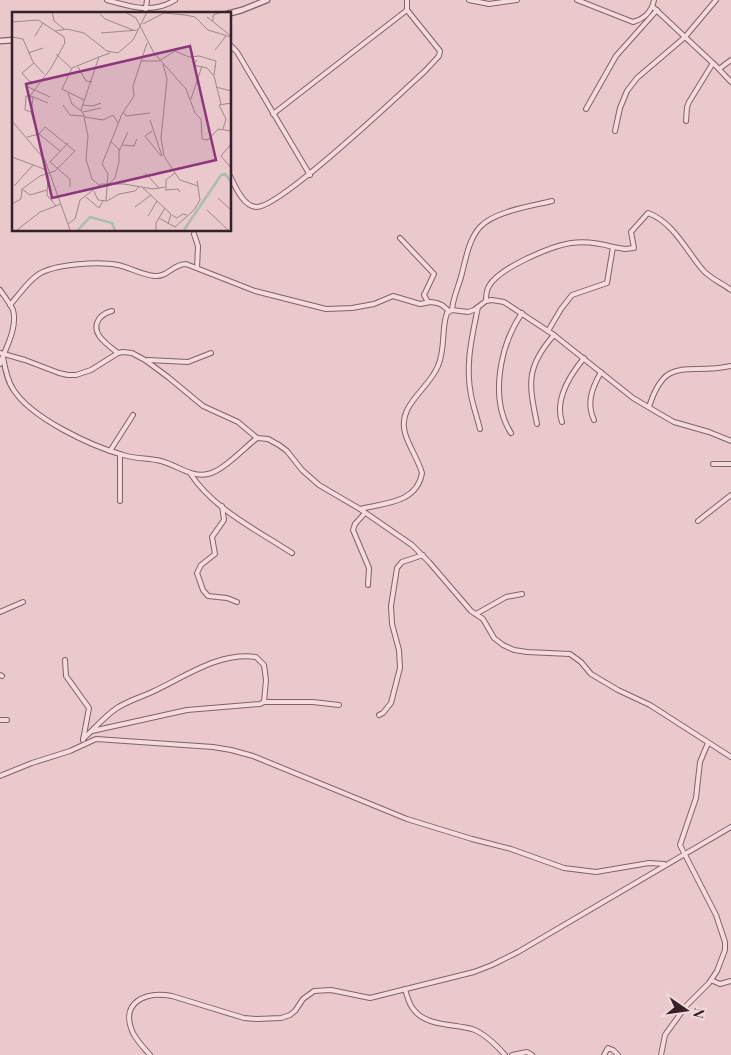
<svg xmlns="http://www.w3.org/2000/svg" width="731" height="1055" font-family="'Playfair Display',serif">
<rect width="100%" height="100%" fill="#e9c9cc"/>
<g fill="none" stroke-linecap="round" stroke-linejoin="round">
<defs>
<g id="minor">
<path d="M107,0C131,7 153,14 175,0"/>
<polyline points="469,0 489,4 517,0"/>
<path d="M577,0L633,22C644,19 652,11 654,0"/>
<polyline points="653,7 716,66 731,82"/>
<polyline points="145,14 147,0"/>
<polyline points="230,45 237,52 310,175"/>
<polyline points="719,69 731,60"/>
<polyline points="586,109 616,56 657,10"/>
<polyline points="273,114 407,10"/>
<polyline points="686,121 687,107 689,102 713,63"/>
<polyline points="615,131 620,108 627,91 637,78 685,37 716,0"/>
<path d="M230,176C235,186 243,206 256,207C279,209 401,93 425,71L439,56L440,51L407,10V0"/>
<polyline points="194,234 198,246 197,268"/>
<polyline points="400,238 434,274 424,295 428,302"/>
<path d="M0,290C4,296 10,303 13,310C18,328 5,349 0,364"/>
<path d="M486,301C486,296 486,291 489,286C499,268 551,246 571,243C585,241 599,243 613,247"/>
<path d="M10,305C19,295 27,282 39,274C55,264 100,261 118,265C131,268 142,275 155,276C168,277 173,264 186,264L255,291L326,309L352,308L374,304L393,296L420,304L431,302L437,303L442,305L449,311"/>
<path d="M478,307C472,337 465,364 471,395C473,406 477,417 480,429"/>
<path d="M452,310C453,297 459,286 462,273C466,258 469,239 480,227C495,211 532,206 552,201"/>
<path d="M112,311C107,312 103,314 99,319C89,333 108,345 118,353"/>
<path d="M548,331L561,309L572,295L607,283L613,247L625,249L634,248L631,232L648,213C673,222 686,250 702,269C709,278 722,283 731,290"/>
<polyline points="0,353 25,360 59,373 68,375 76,375 91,370 118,353 123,352 132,353 145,360 168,377 203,406 238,422 257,438 268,439 279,445 287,451 302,470 319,485 360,509 412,545 429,562 471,611 483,619 494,638 503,645 514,650 527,652 570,654 581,662 591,674 618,690 650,705 731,757"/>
<path d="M3,357C5,368 7,380 13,389C31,418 91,446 123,455C136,459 148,458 161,461C177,465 191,478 208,474C223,471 244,448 257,438"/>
<polyline points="148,360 188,362 211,353"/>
<path d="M649,407C666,353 687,376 731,366"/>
<path d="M594,420C586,403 592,388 601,372"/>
<path d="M562,422C554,399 570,375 584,358"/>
<path d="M537,424C529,384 525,368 554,335"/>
<path d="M511,433C489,399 500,345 522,313"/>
<polyline points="110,451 133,415"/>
<polyline points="713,464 731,464"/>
<path d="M190,473C213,509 257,530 292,553"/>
<polyline points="120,501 120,455"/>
<polyline points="222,506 224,520 212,537 215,554 201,565 197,573 203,590 208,596 227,598 237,602"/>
<path d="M360,509C385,503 417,503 422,473C418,459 409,447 405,433C397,405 429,389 438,366C446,347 441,329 447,313L452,310L468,312L474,310L486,301L492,300L504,302L554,335L633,398L660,414L674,422L709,432L731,441"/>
<polyline points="365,513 355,524 353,530 369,568 368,585"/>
<polyline points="698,521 731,495"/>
<polyline points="0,612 23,602"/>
<polyline points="476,614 506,597 522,594"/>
<polyline points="65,660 66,676 89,708 83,740"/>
<polyline points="0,675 2,676"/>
<polyline points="379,715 383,713 391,703 400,668 399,650 392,624 391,606 397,568 402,562 423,555"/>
<polyline points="0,720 7,720"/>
<polyline points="92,731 187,710 260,704 264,702 313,702 339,705"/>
<path d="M83,739C95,728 105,716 117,708C128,701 141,697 152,692C185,677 218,652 256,657L264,665L266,680L264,702"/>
<polyline points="0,776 32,763 70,751 96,739 213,747 231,750 253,756 407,819 472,839 511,849 564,868 596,872 649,863 664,864"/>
<polyline points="711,980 720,984 731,981"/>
<path d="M405,989C407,996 409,1005 414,1010C426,1026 454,1024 472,1029C484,1033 497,1046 505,1055"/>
<path d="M150,1055C144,1048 137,1041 133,1033C119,1002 146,991 172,996L244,1018L257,1019L281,1018L290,1015L295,1011L303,999L314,991L331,990L370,998L474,972L492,965L518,952L731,827"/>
<polyline points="512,1055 527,1052 532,1055"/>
<polyline points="604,1055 608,1048 613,1050 618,1055"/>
<polyline points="661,1055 665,1035 686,1006 709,983 717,971 725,950 725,942 716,915 680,845 696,798 700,762 708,743"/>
</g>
<g id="tertiary">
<polyline points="227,14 242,10 267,0"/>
<polyline points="0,41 14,40"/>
</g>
</defs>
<use href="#minor" stroke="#846069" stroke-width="6"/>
<use href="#tertiary" stroke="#846069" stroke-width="7"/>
<use href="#minor" stroke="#f5dbde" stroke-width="4"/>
<use href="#tertiary" stroke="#f5dbde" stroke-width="4.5"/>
</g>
<g transform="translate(12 12)">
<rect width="219" height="219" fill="#e9c9cc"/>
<path fill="none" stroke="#abbea9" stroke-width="2.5" d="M66,218L78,205L100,211L103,218M172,218L209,163L213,162L219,170"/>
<path fill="none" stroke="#a1868a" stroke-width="1" d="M40,0L42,9L52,17M113,0L124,6L142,41L174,77L183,101L189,107L190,127L196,128L206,117L219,119M88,2L93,7L121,18M195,5L219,24M201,9V3L210,0M0,10L26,8L43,19L55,17L72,21L95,39L106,41L121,28L135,0M131,12L152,1L173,3L183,5L196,18L219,25M89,21L126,18M23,24L31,11M0,25L11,27L21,50L32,62M203,38L214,24M16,41L31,36M98,41L87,45L69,98L73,105L91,108L101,103L106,111M44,42L60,57M185,48L181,53L195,56L202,64L209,92M130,49H147L163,39L177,45L187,44L204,49L202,63M22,51L10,61L17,69L25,71M151,52L155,67L149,126L152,144L163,161L154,168V178M66,55L74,69L80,70M14,74L38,85M204,75L219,79M56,81L60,92L69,99M18,84L21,86L19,100L24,117M19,84L36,91M179,87L190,54M72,88L50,77L60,56L87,45M51,93L58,103L72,104M70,93L81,94L89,91M20,100L13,98L14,84H18L39,56L53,31L52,25L43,19M71,100L89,96M111,100L114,104L138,101M72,105L76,124L74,147L80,167L87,173M138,108L150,144M0,109L33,148L58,218M211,117L214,107L207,93L219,91M140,119L133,124L149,144M27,122L48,139M56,131L38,150L58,167V175M219,132L209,144L219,156M111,133L122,134L125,127M107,139L116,120M0,145L32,157L36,163M133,161L147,176M163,161L168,168L186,174M36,163L35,183L44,194M97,172L103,166L107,150V137L99,130M2,174L21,153M131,176L159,202L156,212M10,177L18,183L35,178M153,178L166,177L168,180M82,179L86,188L95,189L107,182L123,179L127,175M74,185L87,196L91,189M206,186L219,198M94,189L96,162L90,152L110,102L122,84L121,74L135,31M0,192L9,187L10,177L28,164L43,159L63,139L33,115L27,122L15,125M123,195L139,183M195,198L216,218M160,203L165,206L171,202L175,203M136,204L145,189M147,206L163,215L182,198L188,188L185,169M56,212L63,207L68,188L89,172H112L141,177L153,175M5,218L28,200L49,192M144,218V211L153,196"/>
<path fill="#8c377b" fill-opacity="0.15" stroke="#8c377b" stroke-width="2.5" d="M178,34L204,148L40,186L14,72Z"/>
<rect width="219" height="219" fill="none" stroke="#362128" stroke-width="2.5"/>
</g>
<g transform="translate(686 1010) rotate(103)" stroke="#f2d8da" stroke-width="4" paint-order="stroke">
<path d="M0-4L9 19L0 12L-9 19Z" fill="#362128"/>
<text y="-8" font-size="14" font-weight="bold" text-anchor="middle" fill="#362128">N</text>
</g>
</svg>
